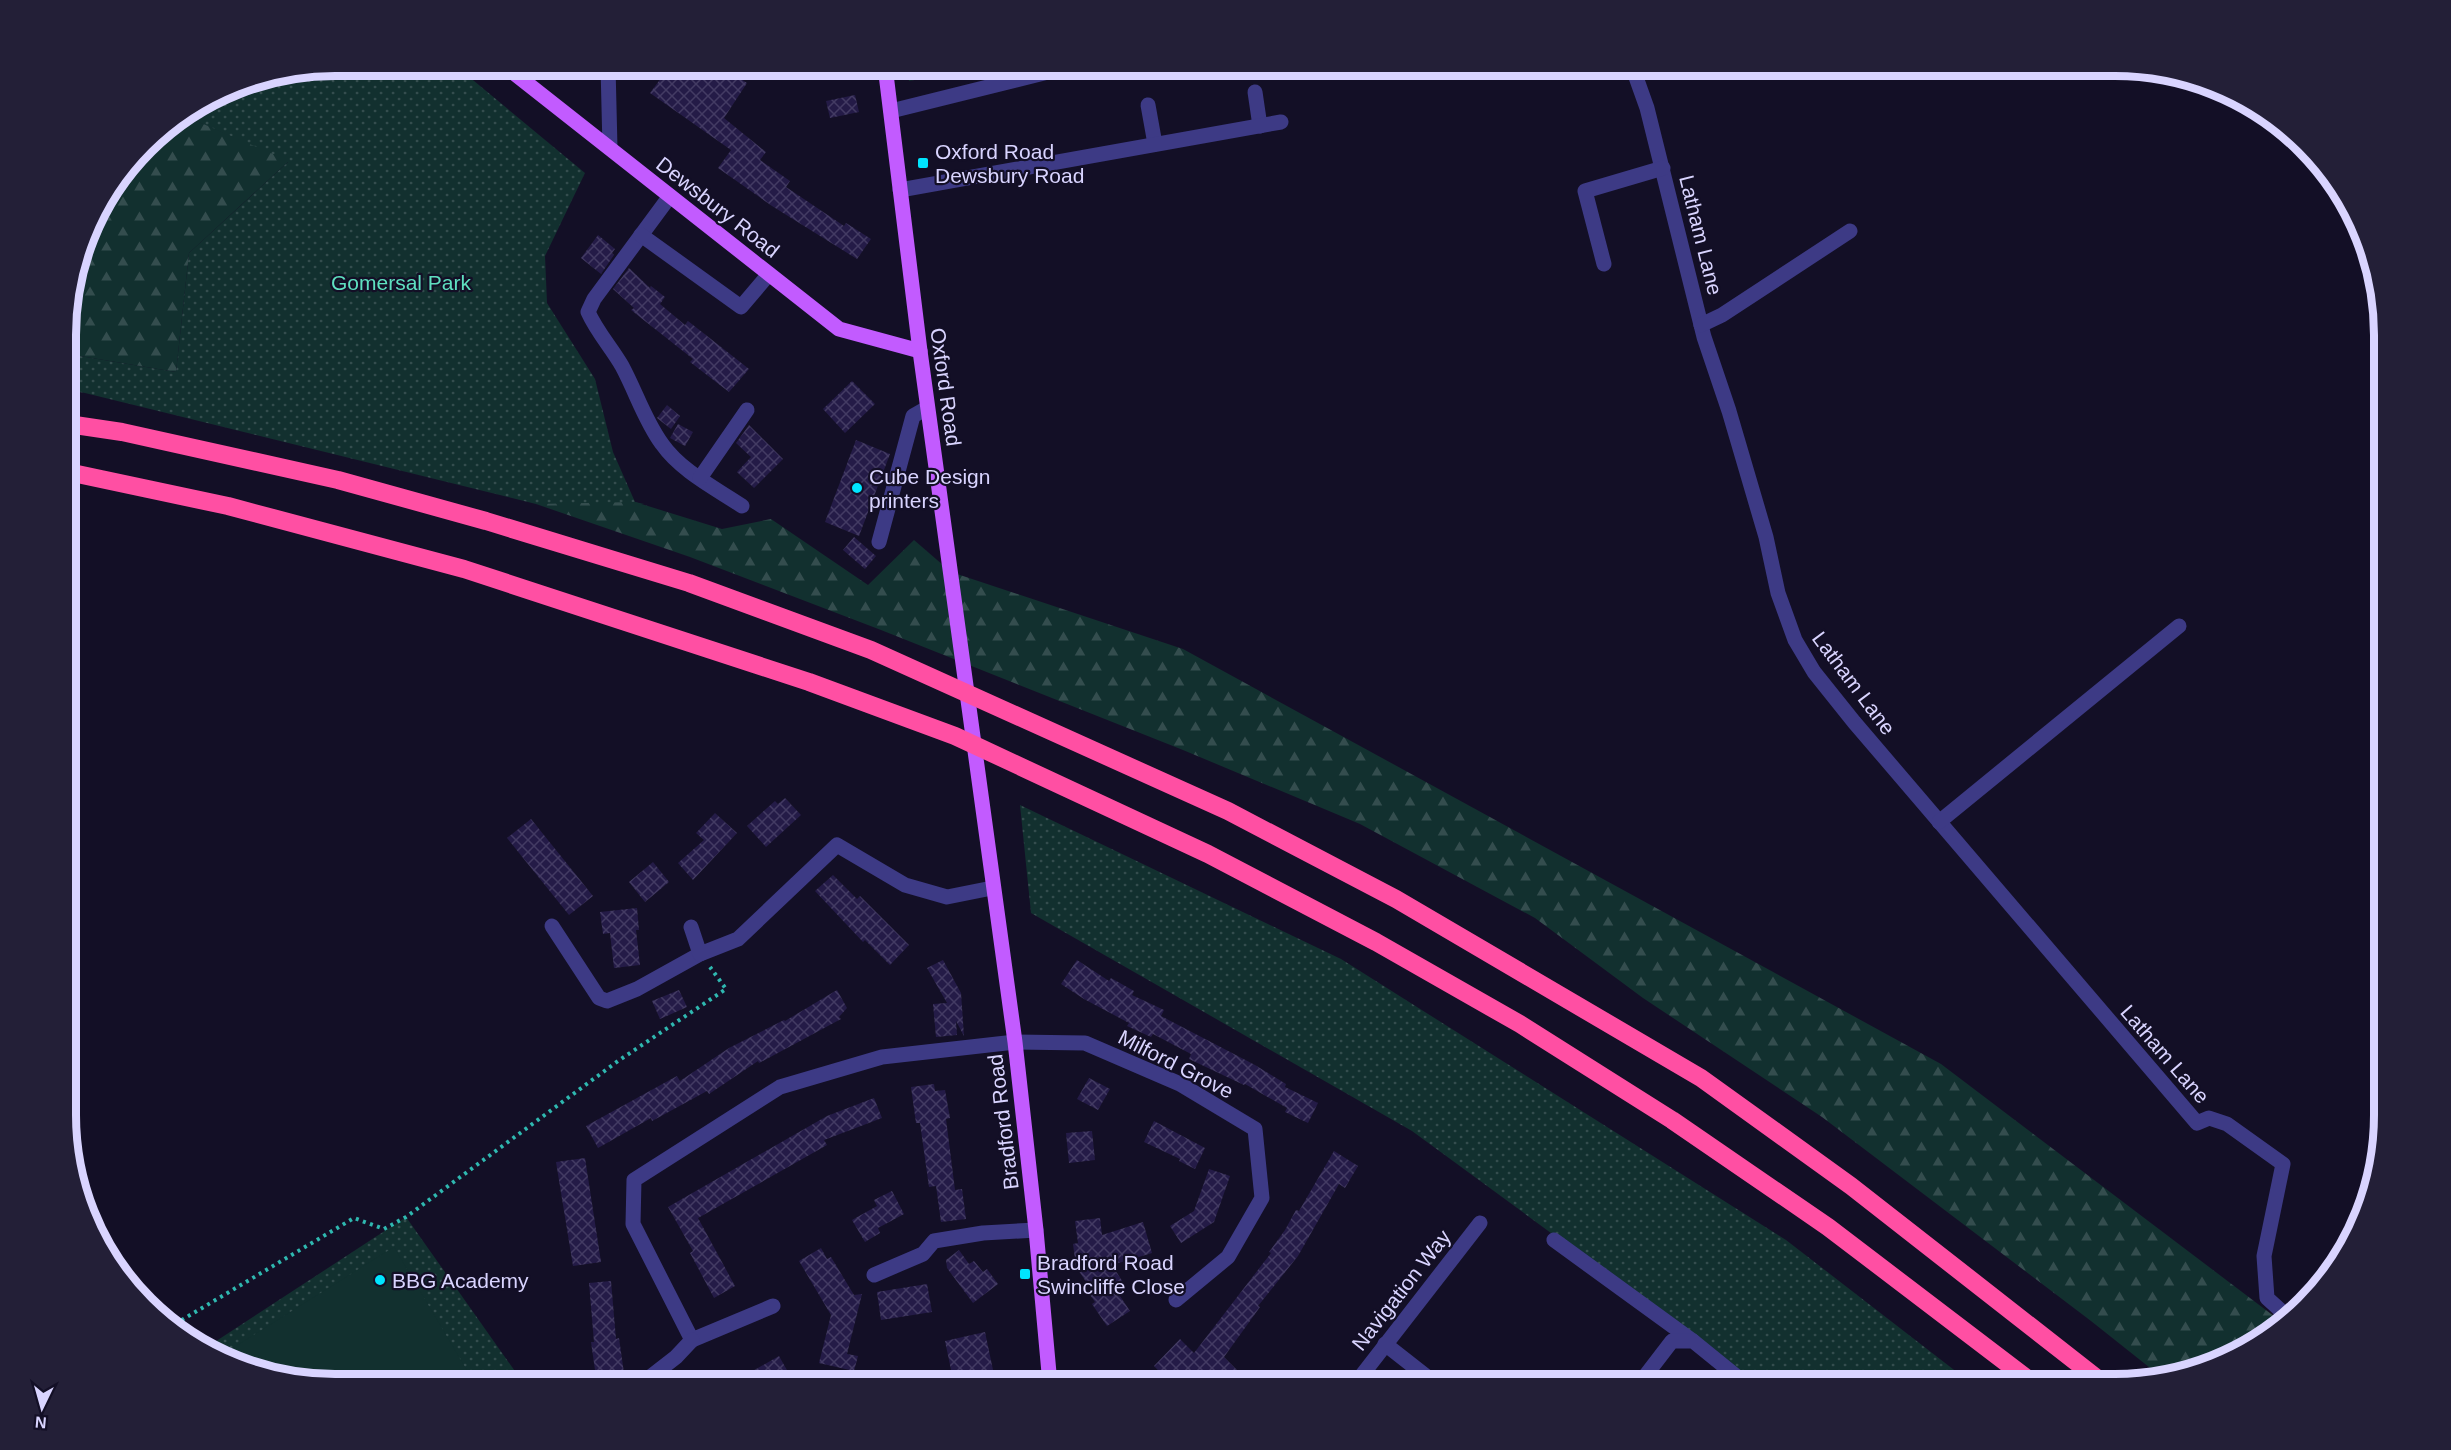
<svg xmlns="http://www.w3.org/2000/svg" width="2451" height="1450" font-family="Helvetica,sans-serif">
<defs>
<pattern id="grass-dots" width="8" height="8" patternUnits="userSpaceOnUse" patternTransform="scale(1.5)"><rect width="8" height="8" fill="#12302f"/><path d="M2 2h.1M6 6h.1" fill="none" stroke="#344d4e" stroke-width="1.8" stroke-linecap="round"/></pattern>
<pattern id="forest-firs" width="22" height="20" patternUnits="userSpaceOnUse" patternTransform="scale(1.5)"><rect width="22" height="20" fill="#12302f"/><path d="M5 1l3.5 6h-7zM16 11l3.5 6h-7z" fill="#344d4e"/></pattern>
<pattern id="building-cross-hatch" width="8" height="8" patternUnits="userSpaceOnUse" patternTransform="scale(1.5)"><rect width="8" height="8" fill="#241b47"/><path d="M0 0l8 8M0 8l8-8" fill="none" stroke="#433b63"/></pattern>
</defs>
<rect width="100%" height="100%" fill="#130f26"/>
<g fill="url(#grass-dots)">
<polygon points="336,66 456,66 585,173 545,256 547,303 595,379 613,452 635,502 644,504 536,504 85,393 68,390 68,354 176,372 189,253 288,162 185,116 233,86"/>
<polygon points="1020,805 1341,959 1786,1240 1971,1383 1757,1384 1412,1131 1031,913"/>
<polygon points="406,1217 524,1384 336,1384 266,1375 204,1349"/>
</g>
<g fill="url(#forest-firs)">
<polygon points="907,66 985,66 909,81"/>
<polygon points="185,116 289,161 189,253 176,372 68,354 68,301 94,216 158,133"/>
<polygon points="635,502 722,529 771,519 868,585 914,540 951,572 1183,649 1941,1064 2283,1323 2250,1348 2159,1375 2091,1321 1822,1117 1643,998 1535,918 1360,824 1183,750 881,630 690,557 536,504"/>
</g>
<polygon fill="#12302f" points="394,1247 475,1384 336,1384 266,1375 220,1356"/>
<g fill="url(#building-cross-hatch)">
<polygon points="670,66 721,66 747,83 724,118 766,152 760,160 790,181 786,187 844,226 846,223 871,239 857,259 772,206 718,168 731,150 650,93"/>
<polygon points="855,95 859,112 830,118 826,101"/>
<polygon points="598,235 615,249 612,253 614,255 601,274 581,258"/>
<polygon points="629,268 650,288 651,286 665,297 660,304 685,325 688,321 749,369 729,392 690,362 693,359 631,310 634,308 613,289"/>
<polygon points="852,381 875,404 845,433 823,409"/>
<polygon points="667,405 680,416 671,429 657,418"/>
<polygon points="678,424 693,432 685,446 670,438"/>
<polygon points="749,425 783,459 754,488 737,472 751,457 736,443"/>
<polygon points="856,440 890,454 859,536 825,522"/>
<polygon points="854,537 876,556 865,569 843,550"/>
<polygon points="785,798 801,815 766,847 747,826 775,801 778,804"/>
<polygon points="715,813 737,833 693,880 678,863 704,840 696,833"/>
<polygon points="531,819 593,896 569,915 507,838"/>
<polygon points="653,862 669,882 645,902 629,882"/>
<polygon points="833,875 857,899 860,896 909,945 890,965 865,940 863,942 815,891"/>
<polygon points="637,908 639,930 636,930 640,965 614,968 610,933 603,934 600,912"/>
<polygon points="943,960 961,993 964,1036 956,1021 957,1035 936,1037 933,1004 947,1003 927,968"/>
<polygon points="1077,960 1109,981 1111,978 1134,991 1132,995 1164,1010 1161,1016 1255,1065 1286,1084 1285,1087 1318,1103 1308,1123 1285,1112 1287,1108 1245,1084 1244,1085 1189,1059 1191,1054 1153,1034 1151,1037 1127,1026 1129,1023 1084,999 1061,984"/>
<polygon points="679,990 687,1007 660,1019 652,1001"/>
<polygon points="837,990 847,1008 839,1017 841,1019 759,1063 758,1061 709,1094 707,1091 652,1121 651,1118 598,1148 586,1126 677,1076 680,1081 729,1048 784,1020 785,1021"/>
<polygon points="1089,1078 1110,1089 1098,1110 1077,1099"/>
<polygon points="934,1084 935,1091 945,1090 950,1118 946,1119 955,1190 962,1189 966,1219 941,1222 936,1186 929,1187 920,1123 916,1123 911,1087"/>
<polygon points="874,1098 882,1118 824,1140 827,1145 698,1218 735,1286 714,1298 690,1253 693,1251 668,1207 827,1116"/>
<polygon points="1154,1121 1205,1148 1195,1169 1179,1161 1180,1159 1144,1142"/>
<polygon points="1092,1131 1095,1160 1069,1163 1066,1133"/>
<polygon points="1334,1151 1358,1166 1345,1188 1339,1184 1298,1256 1258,1306 1260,1307 1224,1357 1251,1384 1203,1384 1195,1375 1187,1384 1171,1384 1154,1366 1180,1339 1194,1353 1271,1253 1269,1252 1285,1230 1296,1210 1299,1211"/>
<polygon points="585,1158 601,1262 573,1266 556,1162"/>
<polygon points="1209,1169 1230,1176 1214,1222 1181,1243 1170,1226 1194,1211"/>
<polygon points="892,1191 904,1214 878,1228 880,1233 865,1242 852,1220 877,1206 874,1200"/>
<polygon points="1100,1218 1102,1235 1143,1222 1152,1253 1112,1265 1126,1287 1118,1293 1130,1311 1107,1326 1092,1304 1095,1302 1088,1292 1091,1289 1076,1267 1073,1244 1078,1243 1075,1221"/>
<polygon points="821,1248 827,1259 831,1257 854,1295 862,1294 847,1354 858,1356 854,1371 819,1363 831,1315 799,1261"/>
<polygon points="959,1250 969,1264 974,1261 983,1272 987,1269 998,1284 973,1303 947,1268 946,1260"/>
<polygon points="611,1281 616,1339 619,1338 625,1380 597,1384 591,1342 594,1342 589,1283"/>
<polygon points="927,1284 932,1312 881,1320 877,1292"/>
<polygon points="985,1332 996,1384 954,1384 945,1341"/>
<polygon points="779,1356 792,1379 782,1384 730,1384"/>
</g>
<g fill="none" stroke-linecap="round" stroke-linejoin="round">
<polyline stroke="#2fb8b0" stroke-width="4" stroke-dasharray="3 4.5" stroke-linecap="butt" points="175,1324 354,1218 384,1229 406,1217 618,1061 726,989 710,967"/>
<g stroke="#3d3a85" stroke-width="15">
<polyline points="608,66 610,148"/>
<polyline points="1632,66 1647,108 1704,337 1729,411 1766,537 1778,593 1795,640 1814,672 1854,722 2197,1123 2209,1118 2227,1124 2283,1164 2264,1256 2267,1298 2289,1318"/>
<polyline points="1255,92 1260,126"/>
<polyline points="1148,105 1155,144"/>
<polyline points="891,111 1072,66"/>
<polyline points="900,190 1281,122"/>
<path d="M670,196L594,299L588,312C597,332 611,347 622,366C636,392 645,421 662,444C681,471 715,488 742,506"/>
<polyline points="641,235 741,307 769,274"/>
<polyline points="1604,264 1585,191 1663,168"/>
<polyline points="1701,325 1722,315 1850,231"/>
<polyline points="700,478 747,410"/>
<polyline points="879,542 913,416 927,408"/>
<polyline points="1939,822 2179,626"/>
<polyline points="552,926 599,998 607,1001 637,989 700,954"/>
<polyline points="691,927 700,954 738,939 837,845 905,885 947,897 992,888"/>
<polyline points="1554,1240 1693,1341"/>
<polyline points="874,1275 923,1254 934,1241 983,1233 1036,1230"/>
<polyline points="773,1306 692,1340 633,1224 634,1180 780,1087 882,1057 1015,1042 1085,1043 1180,1084 1255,1129 1262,1198 1228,1257 1176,1300"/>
<polyline points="1385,1344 1436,1384"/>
<polyline points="649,1378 676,1357 692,1340"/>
<polyline points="1355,1384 1480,1223"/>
<polyline points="1639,1384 1672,1341 1693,1341 1746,1384"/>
</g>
<g stroke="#c25bff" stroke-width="15">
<polyline points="505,66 839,329 920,351"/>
<polyline points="885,66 920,351 1015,1042 1036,1230 1050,1384"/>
</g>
<g stroke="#ff4fa3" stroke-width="18">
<polyline points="68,424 122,432 338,480 486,521 689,583 871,650 1228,811 1396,899 1701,1078 1851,1186 2103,1383"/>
<polyline points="68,472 228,506 464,569 809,682 955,736 1208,854 1376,942 1520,1024 1672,1120 1828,1227 2033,1383"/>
</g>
</g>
<g fill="#00e5ff" stroke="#130f26" stroke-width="2">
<rect x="917" y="157" width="12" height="12" rx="3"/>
<circle cx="857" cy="488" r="6"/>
<rect x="1019" y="1268" width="12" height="12" rx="3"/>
<circle cx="380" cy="1280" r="6"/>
</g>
<g text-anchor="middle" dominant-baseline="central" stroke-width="4.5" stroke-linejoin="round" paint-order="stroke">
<g font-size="21" fill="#d9d4ff" stroke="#130f26" text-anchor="start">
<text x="935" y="151">Oxford Road<tspan x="935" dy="24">Dewsbury Road</tspan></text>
<text x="869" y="476">Cube Design<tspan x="869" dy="24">printers</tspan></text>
<text x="1037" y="1262">Bradford Road<tspan x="1037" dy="24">Swincliffe Close</tspan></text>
<text x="392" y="1280">BBG Academy</text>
</g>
<g font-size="21" fill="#d9d4ff" stroke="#130f26">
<text transform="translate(718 207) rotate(38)">Dewsbury Road</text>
<text transform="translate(1701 235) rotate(76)">Latham Lane</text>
<text transform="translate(946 387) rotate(82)">Oxford Road</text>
<text transform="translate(1854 683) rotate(53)">Latham Lane</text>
<text transform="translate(2165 1054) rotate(49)">Latham Lane</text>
<text transform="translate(1176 1064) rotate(27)">Milford Grove</text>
<text transform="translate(1003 1122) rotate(-97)">Bradford Road</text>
<text transform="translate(1401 1290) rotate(-52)">Navigation Way</text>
</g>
<g font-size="21" fill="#5fe0c0" stroke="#130f26">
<text x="401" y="282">Gomersal Park</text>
</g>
</g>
<path d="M0 0H2451V1450H0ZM335 76H2115A259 259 0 0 1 2374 335V1115A259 259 0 0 1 2115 1374H335A259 259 0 0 1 76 1115V335A259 259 0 0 1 335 76Z" fill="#231f37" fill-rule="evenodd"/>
<path fill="none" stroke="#d9d4ff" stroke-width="8" d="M335 76H2115A259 259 0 0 1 2374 335V1115A259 259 0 0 1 2115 1374H335A259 259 0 0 1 76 1115V335A259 259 0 0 1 335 76Z"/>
<g transform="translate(42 1408) rotate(185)" stroke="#130f26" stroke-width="4.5" paint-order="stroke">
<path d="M0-4.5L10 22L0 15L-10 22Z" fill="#d9d4ff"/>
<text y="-9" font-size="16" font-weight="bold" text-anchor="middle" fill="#d9d4ff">N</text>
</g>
</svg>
